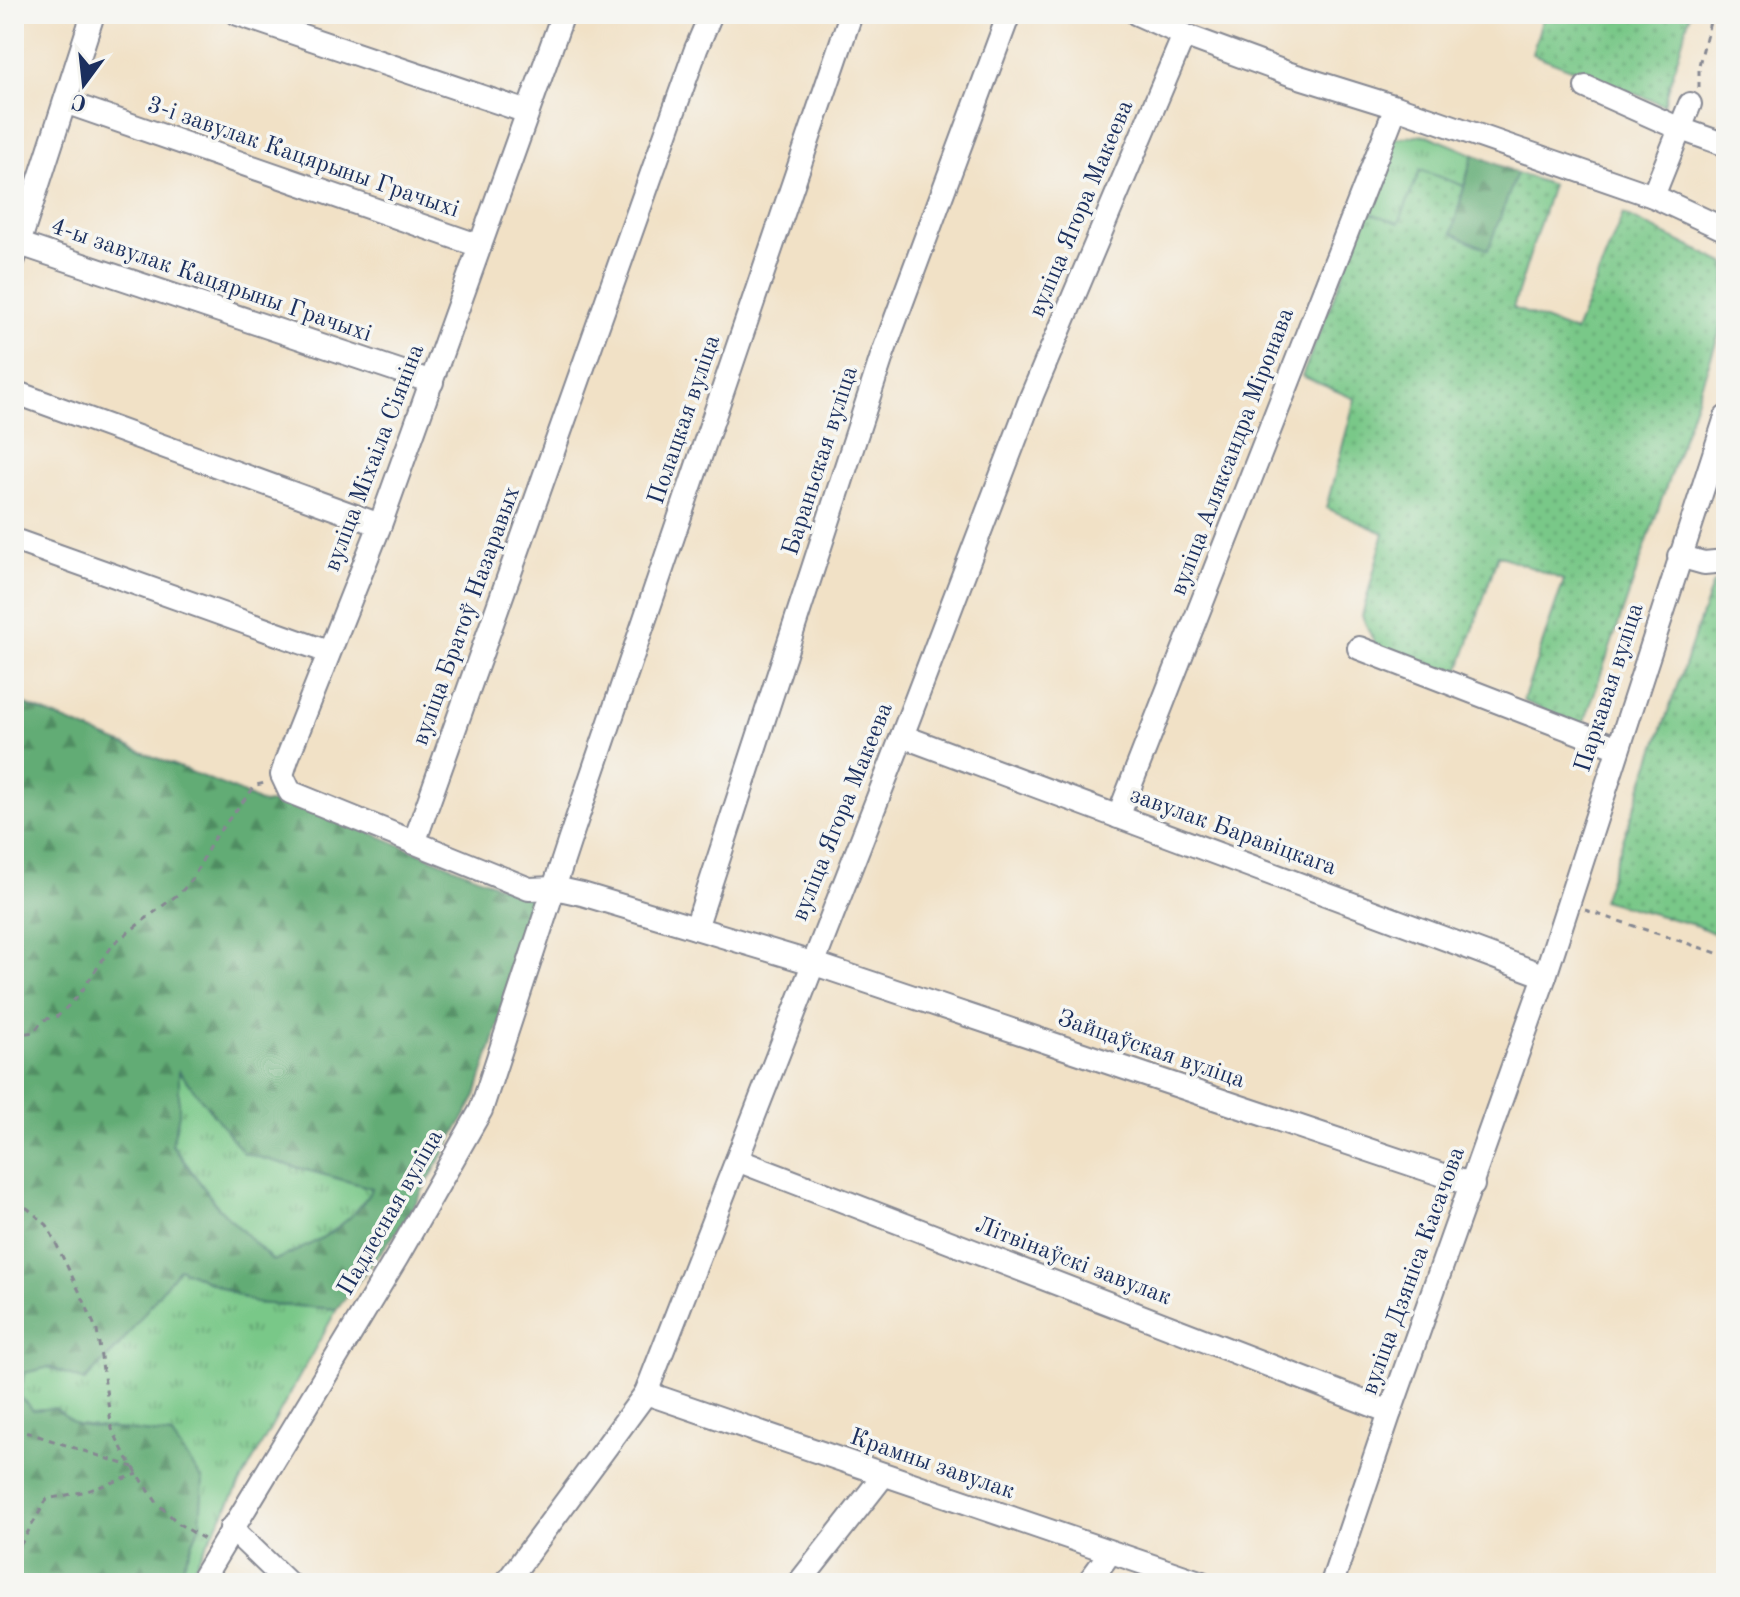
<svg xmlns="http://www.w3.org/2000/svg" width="1740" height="1597" font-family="'Old Standard TT',serif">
<defs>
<pattern id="grass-tufts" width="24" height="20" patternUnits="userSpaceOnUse" patternTransform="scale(2)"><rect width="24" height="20" fill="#79c888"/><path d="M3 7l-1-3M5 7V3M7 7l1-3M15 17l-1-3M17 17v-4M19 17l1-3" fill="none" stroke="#62a372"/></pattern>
<pattern id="forest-firs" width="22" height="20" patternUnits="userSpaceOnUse" patternTransform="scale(2)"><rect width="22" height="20" fill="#62ac74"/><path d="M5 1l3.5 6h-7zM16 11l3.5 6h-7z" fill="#508c62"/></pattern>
<pattern id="garden-dots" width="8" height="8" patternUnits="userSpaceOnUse" patternTransform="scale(2)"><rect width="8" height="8" fill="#79c888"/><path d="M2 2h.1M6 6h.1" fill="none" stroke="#62a372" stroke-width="1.8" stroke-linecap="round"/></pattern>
</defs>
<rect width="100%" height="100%" fill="#f6f6f2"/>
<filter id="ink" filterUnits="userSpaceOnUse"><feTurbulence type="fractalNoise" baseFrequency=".0125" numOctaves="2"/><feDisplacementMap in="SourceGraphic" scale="16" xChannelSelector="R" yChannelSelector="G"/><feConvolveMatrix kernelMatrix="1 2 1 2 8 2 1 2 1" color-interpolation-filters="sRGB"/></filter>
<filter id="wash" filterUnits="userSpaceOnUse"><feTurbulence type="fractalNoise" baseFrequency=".006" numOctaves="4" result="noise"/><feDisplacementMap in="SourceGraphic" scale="32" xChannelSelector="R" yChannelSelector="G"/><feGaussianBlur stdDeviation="1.8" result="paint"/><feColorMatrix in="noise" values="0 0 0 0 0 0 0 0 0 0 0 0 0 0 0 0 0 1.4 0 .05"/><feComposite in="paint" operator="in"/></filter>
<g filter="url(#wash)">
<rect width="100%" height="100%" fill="#f1e1c6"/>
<g fill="url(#grass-tufts)" stroke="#4a7c73" stroke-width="2">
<polygon points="1427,135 1473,154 1464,186 1420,170 1399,224 1368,212 1395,138"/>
<polygon points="179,1070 244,1152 373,1188 354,1215 314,1244 273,1261 218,1207 172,1144 179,1114"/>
<polygon points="179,1268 255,1303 337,1309 185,1583 176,1583 200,1525 172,1435 77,1425 55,1409 33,1410 20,1397 24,1373 49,1367 85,1381 118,1347"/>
</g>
<g fill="url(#forest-firs)" stroke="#3e6e69" stroke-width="2" fill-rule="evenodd">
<polygon points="1473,154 1517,173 1488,250 1452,233"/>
<path d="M14,700L240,792L263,804L292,800L538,902L475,1098L408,1217L337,1309L255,1303L179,1268L118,1347L84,1381L49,1367L24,1373L20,1397L33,1410L55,1408L77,1425L171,1435L203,1480L200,1525L176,1583H14ZM179,1071L244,1153L372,1188C352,1227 312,1245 273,1261L218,1207L172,1145L179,1114Z"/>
</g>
<g fill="url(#garden-dots)" stroke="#4a7c73" stroke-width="2">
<polygon points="1544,14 1690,14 1664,105 1532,54"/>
<polygon points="1420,170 1464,186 1452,233 1488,250 1517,173 1552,185 1513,308 1575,332 1623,214 1726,264 1726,314 1583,726 1523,701 1564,580 1498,555 1458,675 1377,649 1362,616 1384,533 1326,508 1355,399 1302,376 1368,212 1399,223"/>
<polygon points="1713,583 1726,586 1726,939 1698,926 1602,900"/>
</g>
</g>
<g filter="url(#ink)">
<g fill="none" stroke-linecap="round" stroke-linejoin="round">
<defs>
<g id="minor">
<polyline points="238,14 527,112"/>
<polyline points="563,14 380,525 287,759 282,775 290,792 529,889 555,888 582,894 812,963 1473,1185"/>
<polyline points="1137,14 1184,35 1290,74 1396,107 1653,196 1726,230"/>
<polyline points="1586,87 1678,128 1726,145"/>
<polyline points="65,102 480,246"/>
<polyline points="1653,196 1690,104"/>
<polyline points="20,244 432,382"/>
<polyline points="14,259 93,14"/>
<polyline points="14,392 380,525"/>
<polyline points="14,540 328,652"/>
<polyline points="1679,556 1704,563 1726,561"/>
<polyline points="1359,648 1618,748"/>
<polyline points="902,736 1545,976"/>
<polyline points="1118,817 1396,107"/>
<polyline points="414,843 696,49 711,14"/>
<polyline points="696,928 883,353 1009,14"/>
<polyline points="737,1160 1390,1412"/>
<polyline points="646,1393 1202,1583"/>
<polyline points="231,1528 288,1583"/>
<polyline points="200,1583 397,1257 481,1110 569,842 851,14"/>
<polyline points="506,1583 646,1393 902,736 1032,395 1184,35"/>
<polyline points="799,1583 883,1476"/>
<polyline points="1088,1583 1110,1553"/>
<polyline points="1332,1583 1390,1412 1545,976 1726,417"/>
</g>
</defs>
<use href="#minor" stroke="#868892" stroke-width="26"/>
<g stroke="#868892" stroke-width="3" stroke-dasharray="6 6" stroke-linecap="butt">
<polyline points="1699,88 1699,65 1712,14"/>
<polyline points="1585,910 1726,956"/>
<polyline points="14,1035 34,1032 43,1020 58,1016 79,995 114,943 181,892 192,880 214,838 256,785 265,783"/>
<polyline points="14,1205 27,1208 47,1225 84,1301 97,1331 112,1429 124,1453 157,1503 179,1524 206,1540"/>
<polyline points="14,1432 29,1433 133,1467"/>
<polyline points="14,1556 47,1499 87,1491 138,1474"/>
</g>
<use href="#minor" stroke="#fff" stroke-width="22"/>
</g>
</g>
<g text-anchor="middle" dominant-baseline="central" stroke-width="7" stroke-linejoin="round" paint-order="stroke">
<g font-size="24" fill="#1b2f5e" stroke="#f6f6f2">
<text transform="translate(303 158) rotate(19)">3-і завулак Кацярыны Грачыхі</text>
<text transform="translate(1082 209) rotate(-67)">вуліца Ягора Макеева</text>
<text transform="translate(211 281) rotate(19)">4-ы завулак Кацярыны Грачыхі</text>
<text transform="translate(685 420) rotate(-71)">Полацкая вуліца</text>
<text transform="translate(1233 452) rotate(-69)">вуліца Аляксандра Міронава</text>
<text transform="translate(375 458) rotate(-69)">вуліца Міхаіла Сіяніна</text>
<text transform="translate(821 461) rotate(-72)">Бараньская вуліца</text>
<text transform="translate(467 616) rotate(-70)">вуліца Братоў Назаравых</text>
<text transform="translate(1610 688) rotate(-72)">Паркавая вуліца</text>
<text transform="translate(843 812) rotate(-68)">вуліца Ягора Макеева</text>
<text transform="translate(1233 832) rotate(20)">завулак Баравіцкага</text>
<text transform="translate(1151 1050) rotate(19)">Зайцаўская вуліца</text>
<text transform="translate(391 1213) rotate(-60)">Падлесная вуліца</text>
<text transform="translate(1073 1262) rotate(21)">Літвінаўскі завулак</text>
<text transform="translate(1414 1271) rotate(-70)">вуліца Дзяніса Касачова</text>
<text transform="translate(932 1465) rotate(19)">Крамны завулак</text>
</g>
</g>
<rect width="1740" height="1597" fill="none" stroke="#f6f6f2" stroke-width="48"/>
<g transform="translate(84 84) rotate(195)" stroke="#f6f6f2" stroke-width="6" paint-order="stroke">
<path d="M0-6L14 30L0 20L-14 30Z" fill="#1b2f5e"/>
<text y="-12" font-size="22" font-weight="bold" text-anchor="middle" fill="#1b2f5e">С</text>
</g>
</svg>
